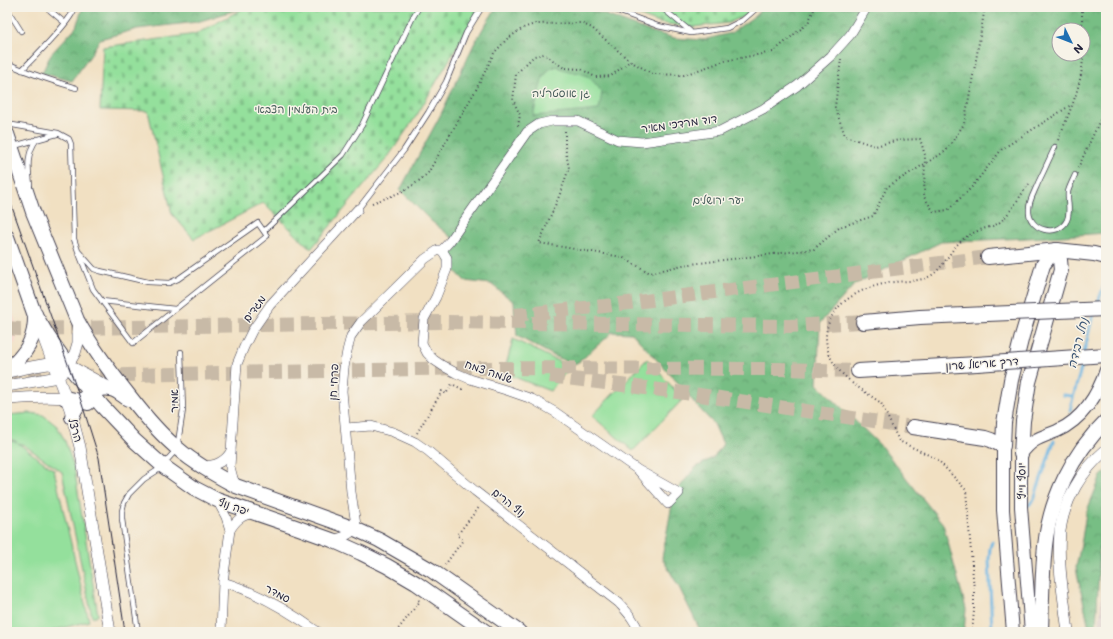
<svg xmlns="http://www.w3.org/2000/svg" width="1113" height="639" font-family="Mali,'Playpen Sans Hebrew',sans-serif">
<defs>
<pattern id="industrial-grid" width="8" height="8" patternUnits="userSpaceOnUse"><rect width="8" height="8" fill="#d2bec1"/><path d="M0 4h8M4 0v8" fill="none" stroke="#b4a3a7"/></pattern>
<pattern id="forest-crowns" width="20" height="18" patternUnits="userSpaceOnUse"><rect width="20" height="18" fill="#77be84"/><path d="M2 6a3 3 0 1 1 6 0M12 15a3 3 0 1 1 6 0" fill="none" stroke="#619a6d"/></pattern>
<pattern id="cemetery-stones" width="16" height="16" patternUnits="userSpaceOnUse"><rect width="16" height="16" fill="#94e09c"/><path d="M2 7V4a2 2 0 0 1 4 0v3zM10 15v-3a2 2 0 0 1 4 0v3z" fill="#7fc087"/></pattern>
</defs>
<rect width="100%" height="100%" fill="#f7f3e8"/>
<filter id="ink" filterUnits="userSpaceOnUse"><feTurbulence type="fractalNoise" baseFrequency=".025" numOctaves="2"/><feDisplacementMap in="SourceGraphic" scale="8" xChannelSelector="R" yChannelSelector="G"/><feConvolveMatrix kernelMatrix="1 2 1 2 8 2 1 2 1" color-interpolation-filters="sRGB"/></filter>
<filter id="wash" filterUnits="userSpaceOnUse"><feTurbulence type="fractalNoise" baseFrequency=".012" numOctaves="4" result="noise"/><feDisplacementMap in="SourceGraphic" scale="16" xChannelSelector="R" yChannelSelector="G"/><feGaussianBlur stdDeviation="0.9" result="paint"/><feColorMatrix in="noise" values="0 0 0 0 0 0 0 0 0 0 0 0 0 0 0 0 0 1.4 0 .05"/><feComposite in="paint" operator="in"/></filter>
<g filter="url(#wash)">
<rect width="100%" height="100%" fill="#f1e0c2"/>
<polygon fill="#f7d0c9" points="7,296 17,326 16,342 7,350"/>
<polygon fill="url(#industrial-grid)" points="1105,545 1106,545 1106,632 1099,632"/>
<g fill="url(#forest-crowns)" stroke="#4c7060" fill-rule="evenodd">
<polygon points="83,7 246,7 197,22 137,29 100,39 90,56 72,81 42,73 51,54 76,27"/>
<path d="M497,7H577L598,12L646,30L674,38L703,40L731,33L756,15L763,7H1106V233L1047,237L941,242L855,284L820,323L817,384L880,445L943,524L966,609L964,632H701L679,587L662,558L674,494L695,468L714,457L723,444L714,424L697,406L679,384L632,333L612,332C606,339 599,344 592,350C584,357 584,360 574,364L556,357L517,336L514,302L491,284L465,281L446,261L460,244L430,220L400,190L441,114L474,44L485,25ZM1059,30H1083V54H1059Z"/>
<polygon points="1106,471 1106,539 1100,538 1096,632 1090,632 1076,568 1082,539 1086,513 1101,476"/>
</g>
<g fill="url(#cemetery-stones)" stroke="#5b816c">
<polygon points="246,7 480,7 417,115 388,157 311,249 263,203 194,239 172,214 148,111 100,110 103,47 196,34"/>
<polygon points="616,7 752,7 747,15 728,23 693,27 659,23"/>
</g>
<g fill="#94e09c" stroke="#5b816c">
<path d="M557,66C567,73 577,71 587,76C593,80 598,87 602,92L599,110L533,116L542,80L548,70Z"/>
<polygon points="513,339 570,367 550,391 504,373"/>
<polygon points="647,359 683,399 633,451 592,416"/>
<polygon points="31,413 43,415 57,426 65,441 74,467 98,615 92,617 62,472 24,445 18,443 54,470 89,621 48,632 7,632 7,441 17,442 13,440 7,440 7,415"/>
</g>
<g fill="none" stroke-linecap="round" stroke-linejoin="round">
<g stroke="#69b4e2" stroke-width="3">
<polyline points="1097,305 1106,280"/>
<polyline points="1084,353 1093,314"/>
<polyline points="1063,395 1072,396"/>
<path d="M1070,411C1073,394 1079,378 1083,361"/>
<polyline points="1029,505 1034,499 1054,441"/>
<polyline points="992,542 990,548 989,559 992,632"/>
</g>
</g>
</g>
<g filter="url(#ink)">
<g fill="none" stroke-linecap="round" stroke-linejoin="round">
<g stroke="#c8baa7" stroke-width="14" stroke-dasharray="14 7" stroke-linecap="butt">
<polyline points="514,315 605,306 988,257"/>
<polyline points="7,328 19,329 440,322 789,326 863,322"/>
<polyline points="7,375 49,376"/>
<polyline points="79,376 468,368 780,369 858,371"/>
<polyline points="550,376 693,394 913,427"/>
</g>
<defs>
<g id="service">
<polyline points="8,7 9,12 21,31"/>
<polyline points="46,7 65,23"/>
<polyline points="607,7 658,26 691,33 727,28 743,20 758,7"/>
<polyline points="661,7 690,31"/>
<path d="M7,63C29,74 53,81 76,88"/>
<path d="M22,70C33,58 72,21 75,7"/>
<polyline points="7,124 58,133 69,139 71,144 74,239 78,251 93,289 133,343 267,236 258,223 178,279 169,283 148,282 100,271 94,269 78,251"/>
<polyline points="14,146 57,134"/>
<path d="M1055,147C1049,159 1044,171 1038,183C1035,191 1029,200 1029,209C1027,230 1058,239 1067,220C1071,211 1067,201 1068,192C1069,187 1073,180 1075,175"/>
<path d="M30,185C28,169 26,153 37,139"/>
<polyline points="358,209 404,150 428,113 446,82 466,33 482,7"/>
<polyline points="264,231 343,155 362,125 413,17 419,7"/>
<polyline points="102,301 175,309"/>
<polyline points="138,632 122,519 122,511 124,503 129,494 144,479 158,470 177,449 183,410 181,352"/>
</g>
<g id="minor">
<polyline points="442,250 450,241 527,132 539,124 552,121 578,121 618,140 642,142 720,131 763,109 797,86 831,56 850,35 867,7"/>
<polyline points="442,250 447,258 447,269 436,297 424,319 422,343 427,353 434,360 443,366 456,373 470,379 509,391 532,399 555,412 638,470 668,504 679,493 638,470"/>
<path d="M346,428L371,426L393,432L415,442L428,451L475,491L619,603C627,612 635,620 639,632"/>
<path d="M203,466C215,466 225,462 231,451"/>
<polyline points="236,486 233,478 230,467 231,451 237,364 244,347 252,331 270,305 358,209"/>
<polyline points="217,500 226,517 230,530 223,582 221,632"/>
<path d="M230,530C236,520 242,515 254,513"/>
<path d="M332,540C341,538 353,535 356,525L351,492L342,391L344,368L347,351L351,336L361,322L425,259L438,250H442"/>
<path d="M223,582C257,592 289,611 318,632"/>
</g>
<g id="tertiary">
<polyline points="42,334 70,409 80,447 110,632"/>
<path d="M7,372C25,369 52,360 68,365L112,389"/>
<polyline points="7,386 58,377 65,370 75,353 78,343 78,333 77,321"/>
<path d="M7,399C27,398 46,396 65,398"/>
<path d="M1068,632C1064,599 1057,564 1060,531C1064,500 1082,470 1106,450"/>
</g>
<g id="secondary">
<polyline points="1003,446 1003,510 1013,632"/>
<path d="M1031,632L1021,507V454C1033,438 1040,438 1057,431C1082,420 1098,395 1106,370"/>
</g>
<g id="primary">
<path d="M7,134L33,212L77,320C92,348 111,373 131,398C145,416 159,433 177,448C194,463 216,475 236,486L355,529L379,540L431,570L519,632"/>
<polyline points="7,237 34,313 49,338 68,365 102,406 135,441 163,466 194,488 217,500 293,526 332,540 361,553 387,566 416,583 486,632"/>
<path d="M7,371C26,353 36,340 35,314"/>
<polyline points="65,398 88,403"/>
<path d="M72,417C77,401 93,386 111,389C117,390 123,396 128,399"/>
</g>
<g id="trunk">
<polyline points="988,257 1057,250 1094,254 1106,257"/>
<polyline points="863,322 920,317 987,314"/>
<polyline points="858,371 977,364"/>
<polyline points="913,427 985,438 991,440 1003,446 1004,423 1011,380 1022,336 1043,265 1051,254 1057,250"/>
<polyline points="1021,454 1023,421 1029,382 1061,270 1060,260 1057,250"/>
<path d="M1041,632C1042,603 1042,574 1045,546C1050,499 1072,454 1106,421"/>
</g>
</defs>
<use href="#service" stroke="#413e4f" stroke-width="6"/>
<use href="#minor" stroke="#413e4f" stroke-width="10"/>
<use href="#tertiary" stroke="#413e4f" stroke-width="12"/>
<use href="#secondary" stroke="#413e4f" stroke-width="14"/>
<use href="#primary" stroke="#413e4f" stroke-width="16"/>
<use href="#trunk" stroke="#413e4f" stroke-width="16"/>
<g stroke="#413e4f" stroke-width="2" stroke-dasharray="1 3" stroke-linecap="butt">
<polyline points="1082,7 1082,30"/>
<polyline points="841,59 835,107 845,136 875,146 899,140 920,139 925,155 924,197 934,212 948,210 971,188 1002,149 1071,105"/>
<polyline points="518,126 520,115 513,100 516,74 534,56 544,54 564,68 581,69 595,77 611,76 630,61 653,74 684,75 724,61 773,52 808,23 815,7"/>
<polyline points="565,131 565,147 569,168 560,194 539,243 622,257 650,273 683,265 814,249 840,227 873,216 887,187 946,151 964,124 976,60 985,7"/>
<path d="M1058,140C1069,113 1083,84 1083,54"/>
<polyline points="1078,168 1106,107"/>
<path d="M372,203C395,195 410,190 428,173L477,88L494,53L507,39L523,28L535,24L581,23L592,28L630,61"/>
<path d="M849,380C835,368 826,355 826,336C828,304 860,288 888,283C902,280 919,283 932,275C944,267 949,252 959,243C965,237 972,233 980,230C985,228 992,227 997,224C1007,219 1021,194 1029,184"/>
<polyline points="852,383 881,403 899,441 937,459 966,490 974,590 974,611 972,632"/>
<polyline points="417,433 442,391 446,394 452,384 462,389 463,386"/>
<polyline points="445,565 463,540 457,535 480,506"/>
<polyline points="396,632 420,601 418,600"/>
</g>
<use href="#service" stroke="#fff" stroke-width="4.5"/>
<use href="#minor" stroke="#fff" stroke-width="9"/>
<use href="#tertiary" stroke="#fff" stroke-width="11"/>
<use href="#secondary" stroke="#fff" stroke-width="12"/>
<use href="#primary" stroke="#fff" stroke-width="14"/>
<use href="#trunk" stroke="#fff" stroke-width="14"/>
<polyline stroke="#22223b" stroke-width="1" points="7,193 81,401 99,458 125,632"/>
<defs>
<g id="trunk-bridge">
<polyline points="987,314 1106,309"/>
<polyline points="977,364 1106,355"/>
</g>
</defs>
<use href="#trunk-bridge" stroke="#413e4f" stroke-width="16" stroke-linecap="butt"/>
<use href="#trunk-bridge" stroke="#fff" stroke-width="14"/>
</g>
</g>
<g text-anchor="middle" dominant-baseline="central" stroke-width="3" stroke-linejoin="round" paint-order="stroke">
<g font-size="11" fill="#445b58" stroke="#f7f3e8">
<text x="561" y="92">גן אוסטרליה</text>
<text x="296" y="108">בית העלמין הצבאי</text>
<text x="718" y="199">יער ירושלים</text>
</g>
<g font-size="11" fill="#22223b" stroke="#f7f3e8">
<text transform="translate(679 123) rotate(-8)">דוד מרדכי מאיר</text>
<text transform="translate(254 308) rotate(-53)">מגדים</text>
<text transform="translate(982 363) rotate(-4)">דרך אריאל שרון</text>
<text transform="translate(489 371) rotate(19)">שלמה צמח</text>
<text transform="translate(333 382) rotate(-88)">פרחי חן</text>
<text transform="translate(173 401) rotate(-90)">אמיר</text>
<text transform="translate(76 430) rotate(74)">הרצל</text>
<text transform="translate(1021 481) rotate(-91)">יוסף וייץ</text>
<text transform="translate(509 502) rotate(38)">נוף הרים</text>
<text transform="translate(234 506) rotate(19)">יפה נוף</text>
<text transform="translate(278 593) rotate(28)">סמדר</text>
</g>
<g font-size="12" font-style="italic" fill="#3b5575" stroke="#f7f3e8">
<text transform="translate(1077 343) rotate(-76)">נחל רבידה</text>
</g>
</g>
<rect width="1113" height="639" fill="none" stroke="#f7f3e8" stroke-width="24"/>
<g transform="translate(1071 42) rotate(133)"><circle r="19" fill="#f7f3e8" stroke="#a29fa3"/>
<path d="M0-3L7 15L0 10L-7 15Z" fill="#1f6fb2"/>
<text y="-6" font-size="11" font-weight="bold" text-anchor="middle" fill="#22223b">N</text>
</g>
</svg>
